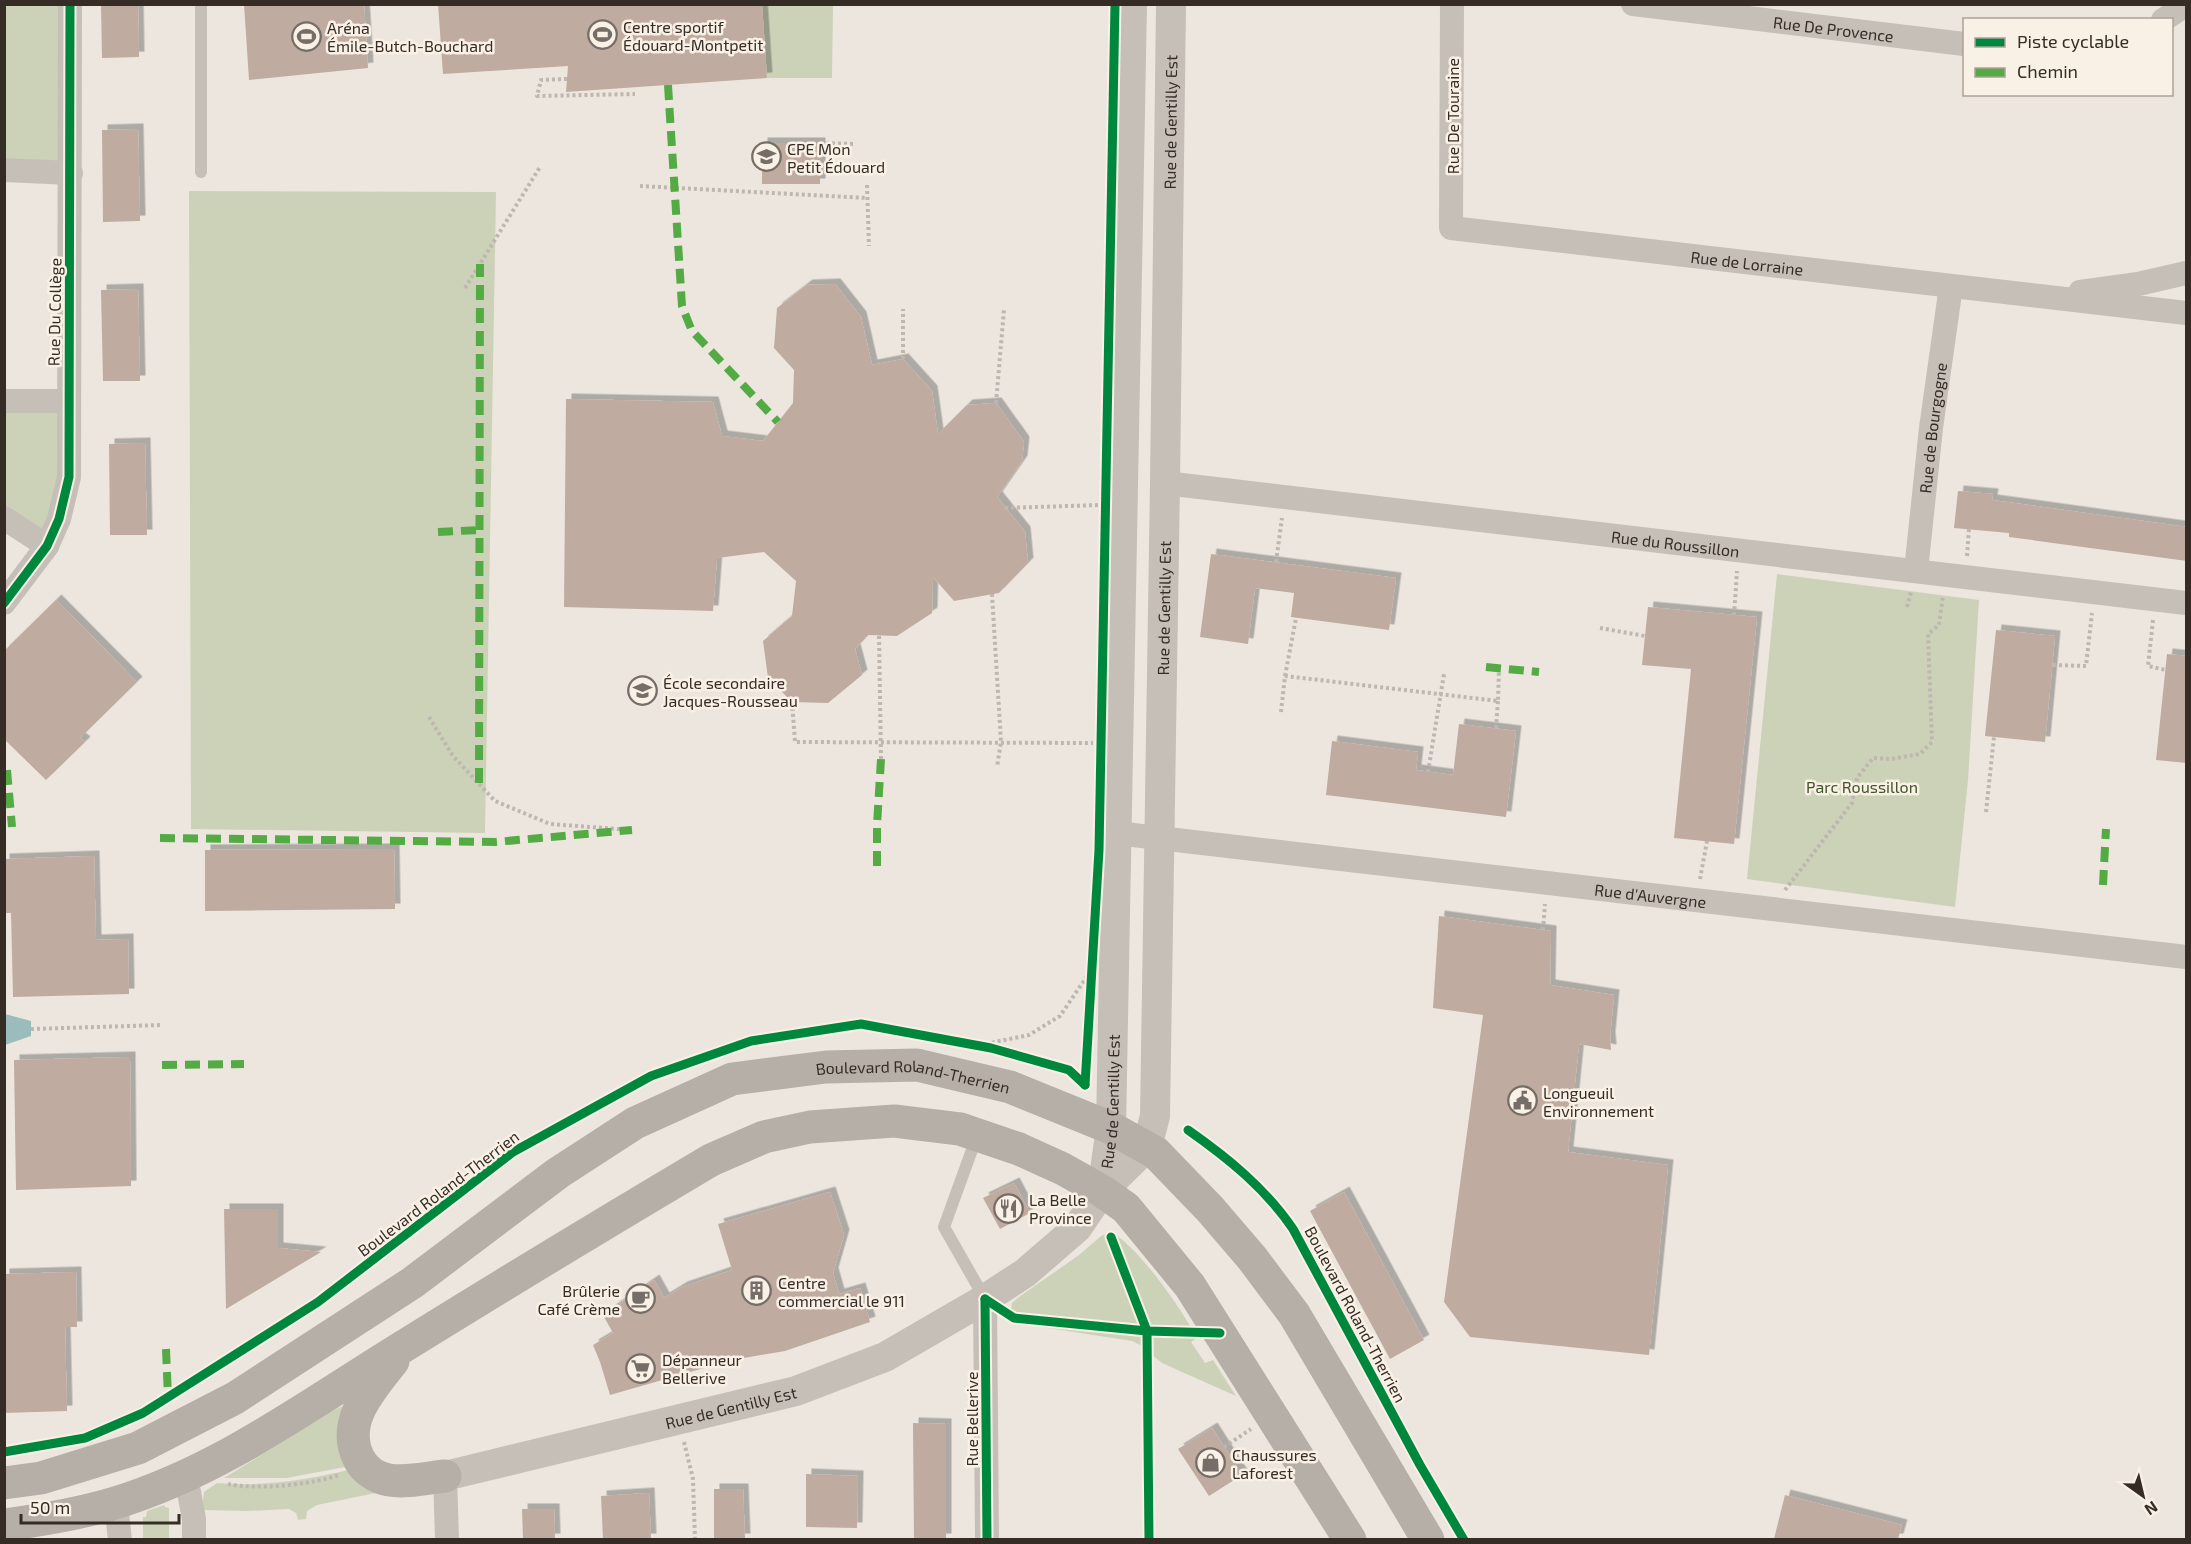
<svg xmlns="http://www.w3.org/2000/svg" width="2191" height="1544" font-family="'Exo 2',sans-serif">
<defs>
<filter id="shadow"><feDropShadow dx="5.5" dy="-5.5" stdDeviation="0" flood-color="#0004"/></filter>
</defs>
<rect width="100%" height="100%" fill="#ece6df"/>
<g fill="#ccd2b8">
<polygon points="5,5 70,5 71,173 5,170"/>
<polygon points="762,5 833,5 832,78 767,78"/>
<polygon points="189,191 496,192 485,833 191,829"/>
<polygon points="4,401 68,401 47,546 5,518"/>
<polygon points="1777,574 1979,600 1968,780 1955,907 1747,879"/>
<path d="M1110,1232C1137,1244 1183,1311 1197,1338L1191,1342L1205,1363L1213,1360L1236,1396L1162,1363L1140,1345L1132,1341L1009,1322L1012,1303L1019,1297L1079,1255L1101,1236Z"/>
<polygon points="346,1405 350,1466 287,1478 224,1478 336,1409"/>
<path d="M352,1469L405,1487L317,1505L307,1511L306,1519L298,1520L296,1513L289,1509L248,1511L202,1510L204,1492L217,1483C263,1487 307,1480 352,1469Z"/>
<polygon points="164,1505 165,1507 169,1508 169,1539 143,1539 143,1517 146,1517 147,1511"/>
</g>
<polygon fill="#9abcbd" points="5,1014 31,1021 31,1036 5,1045"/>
<g fill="#c0aba0" filter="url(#shadow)">
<polygon points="101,4 138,4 139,57 102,58"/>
<polygon points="244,4 364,4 368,68 249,80"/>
<polygon points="438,4 762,4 767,78 566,92 568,66 443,74"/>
<polygon points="138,129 140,221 103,222 102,130"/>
<rect x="762" y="143" width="58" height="41"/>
<polygon points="835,284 861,317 872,365 903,359 932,391 938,434 967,405 996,403 1024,442 1022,461 997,497 1025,532 1028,563 999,593 954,601 933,577 932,613 897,636 868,635 855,649 862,675 828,703 792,702 768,678 763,641 792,616 796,581 764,552 717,558 713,611 564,607 566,399 713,402 722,436 763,441 793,403 794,370 774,348 777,308 807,285"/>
<polygon points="138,289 140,381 103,381 101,290"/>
<polygon points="145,443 147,535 110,535 109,444"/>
<polygon points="1958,491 1993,494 1992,500 2187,527 2187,561 2009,537 2009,533 1954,528"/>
<polygon points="1211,554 1396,578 1389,630 1291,617 1294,593 1255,588 1248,644 1200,637"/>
<polygon points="56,600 137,682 80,738 85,742 46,780 4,739 4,651"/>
<polygon points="1648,607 1757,617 1734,844 1674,838 1691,669 1642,665"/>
<polygon points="1996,630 2055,636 2045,742 1985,736"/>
<polygon points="2167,654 2187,656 2187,763 2156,760"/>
<polygon points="1459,724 1516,731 1506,817 1326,795 1332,741 1418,752 1416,770 1453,775"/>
<polygon points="394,849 395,909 205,911 205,850"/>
<polygon points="94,856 96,940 128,939 129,994 13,997 11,913 4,913 4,859"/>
<polygon points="1439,916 1551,931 1550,985 1614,995 1610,1037 1611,1050 1579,1044 1568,1152 1668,1165 1649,1355 1470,1337 1444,1302 1483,1015 1433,1008"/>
<polygon points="130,1057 131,1186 16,1190 14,1060"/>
<polygon points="1014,1183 1030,1213 1000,1229 983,1198"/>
<polygon points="830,1192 844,1235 833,1273 839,1294 860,1288 870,1322 785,1351 732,1360 610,1395 600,1362 593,1345 613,1333 603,1315 654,1280 664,1298 682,1287 732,1270 718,1224"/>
<polygon points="1344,1192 1424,1340 1390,1359 1310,1211"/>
<polygon points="224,1209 278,1209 278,1248 321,1252 226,1309"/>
<polygon points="76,1272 77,1327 65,1327 67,1411 4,1413 4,1274"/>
<polygon points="913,1423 946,1424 946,1539 914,1539"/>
<polygon points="1212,1428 1242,1475 1209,1496 1178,1449"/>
<polygon points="806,1474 858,1476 857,1528 806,1527"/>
<polygon points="714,1489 743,1489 745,1539 714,1539"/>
<polygon points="649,1493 651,1539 603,1539 601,1496"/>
<polygon points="1785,1495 1902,1525 1898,1539 1774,1539"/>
<polygon points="522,1509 554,1509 555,1539 523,1539"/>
</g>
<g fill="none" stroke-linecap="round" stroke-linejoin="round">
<g stroke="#beb7b0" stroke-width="4" stroke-dasharray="3 3" stroke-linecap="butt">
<polyline points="567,79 541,80 537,96 635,94"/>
<polyline points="820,143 856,144"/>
<polyline points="867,185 869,246"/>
<polyline points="640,186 867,198"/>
<polyline points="465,288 540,167"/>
<polyline points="903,359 903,309"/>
<polyline points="996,403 1004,310"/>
<polyline points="1005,508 1100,505"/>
<polyline points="1967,556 1969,529"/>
<polyline points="1276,562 1282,518"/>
<polyline points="992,594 1001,742 997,767"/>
<polyline points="1907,607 1911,592"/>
<polyline points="1734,615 1737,571"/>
<polyline points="2153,620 2148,666 2166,670"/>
<polyline points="1600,628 1645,636"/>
<polyline points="879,636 881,759"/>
<polyline points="2053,665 2086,666 2092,613"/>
<polyline points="1285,676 1296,618"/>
<polyline points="792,702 795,742 1093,743"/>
<polyline points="1281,712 1285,676 1498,701 1499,668"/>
<polyline points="429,717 453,756 495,801 550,824 632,830"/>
<polyline points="1496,728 1498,701"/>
<polyline points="1428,772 1444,674"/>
<polyline points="1986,812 1994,737"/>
<polyline points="1700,879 1707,841"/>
<polyline points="1785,890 1852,803 1857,778 1873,758 1890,759 1920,754 1932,742 1928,634 1939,625 1943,596"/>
<polyline points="1543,930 1545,904"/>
<polyline points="31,1029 162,1025"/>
<polyline points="980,1045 1029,1035 1060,1016 1088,975"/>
<polyline points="684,1442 693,1479 695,1540"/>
<polyline points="1224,1447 1251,1429"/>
<path d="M228,1484C258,1490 310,1485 339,1475"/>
</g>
<g stroke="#c5bfb8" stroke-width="12">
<polyline points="201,4 201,172"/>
<polyline points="977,1136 944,1227 985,1299"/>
</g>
<g stroke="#c5bfb8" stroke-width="24">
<path id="s1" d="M1452,4L1451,228L2186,313"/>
<path id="s2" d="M1633,4L1964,44"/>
<polyline points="2163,20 2186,5"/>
<polyline points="4,170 71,173"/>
<polyline points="2080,292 2138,284 2186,273"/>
<polyline points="4,401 68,401"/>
<path id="s3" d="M1165,483L2186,603"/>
<polyline points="4,518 47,546"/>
<path id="s4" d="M1916,571L1931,428L1951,286"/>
<polyline points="4,603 47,546 59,519 69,477 70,4"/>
<path id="s5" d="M1116,833L2186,957"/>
<polyline points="985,1299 987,1540"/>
<polyline points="186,1476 194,1519 194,1540"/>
<polyline points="445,1476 447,1540"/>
<polyline points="116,1503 120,1540"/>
</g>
<g stroke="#c5bfb8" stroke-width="30">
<path id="s6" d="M1102,1191L1111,1128L1132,4"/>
<path id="s7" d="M445,1476L796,1391L885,1357L985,1299L1025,1273L1077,1228L1102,1191L1147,1147L1155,1116L1165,483L1171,4"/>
</g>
<g stroke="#b6afa8" stroke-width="33">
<path d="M393,1361C371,1389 340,1422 359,1459C365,1470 376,1478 389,1480C406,1483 427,1478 445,1476"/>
<path id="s8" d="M4,1483L41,1478L138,1448L235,1398L412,1283L558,1173L635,1123L732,1079L826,1067L917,1065L1010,1087L1111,1128L1156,1153L1210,1209L1252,1258L1294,1314L1428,1540"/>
<path d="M4,1525C42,1520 79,1514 115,1503C223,1470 314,1401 409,1343C509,1281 610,1220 711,1160L764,1137L810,1127L894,1121L960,1129L1019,1149L1063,1169L1102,1191L1126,1208L1190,1286L1350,1540"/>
</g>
<g stroke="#54ab44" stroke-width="8" stroke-dasharray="15 8" stroke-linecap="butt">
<polyline points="668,85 682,306 692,331 778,422"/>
<polyline points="438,532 479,530"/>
<polyline points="1486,667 1539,672"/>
<polyline points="7,770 12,827"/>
<polyline points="479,783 480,264"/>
<polyline points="160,838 495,842 632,830"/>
<polyline points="877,866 877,825 881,759"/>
<polyline points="2103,885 2106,829"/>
<polyline points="162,1065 244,1064"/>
<polyline points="166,1349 168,1397"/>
</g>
<defs>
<g id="cycleway">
<polyline points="4,603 47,546 59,519 69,477 70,4"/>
<polyline points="1085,1085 1099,850 1115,4"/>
<path d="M1188,1130C1228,1158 1266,1189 1293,1229L1420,1465L1464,1540"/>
<polyline points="1111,1237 1147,1331 1149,1540"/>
<polyline points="985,1299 1014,1318 1147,1331 1220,1333"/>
<polyline points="985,1299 987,1540"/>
<polyline points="4,1452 85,1438 143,1413 318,1302 513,1152 651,1076 751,1041 861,1024 991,1048 1069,1070 1085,1085"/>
</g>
</defs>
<use href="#cycleway" stroke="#f9f1e5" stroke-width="13"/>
<use href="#cycleway" stroke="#00873e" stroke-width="9"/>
</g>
<defs>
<symbol id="stadium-ring" viewBox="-11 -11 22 22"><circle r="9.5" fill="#f9f1e5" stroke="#756d67" stroke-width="1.5"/><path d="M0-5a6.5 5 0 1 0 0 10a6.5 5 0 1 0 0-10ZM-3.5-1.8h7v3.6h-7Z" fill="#756d67"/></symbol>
<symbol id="school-ring" viewBox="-11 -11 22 22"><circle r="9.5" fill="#f9f1e5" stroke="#756d67" stroke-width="1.5"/><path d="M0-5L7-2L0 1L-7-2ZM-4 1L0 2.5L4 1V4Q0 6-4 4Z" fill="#756d67"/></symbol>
<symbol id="civic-ring" viewBox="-11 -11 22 22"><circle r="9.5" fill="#f9f1e5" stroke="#756d67" stroke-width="1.5"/><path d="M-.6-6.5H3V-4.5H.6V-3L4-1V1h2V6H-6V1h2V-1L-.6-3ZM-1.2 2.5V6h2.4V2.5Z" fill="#756d67"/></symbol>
<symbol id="restaurant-ring" viewBox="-11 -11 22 22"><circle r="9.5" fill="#f9f1e5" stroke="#756d67" stroke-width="1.5"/><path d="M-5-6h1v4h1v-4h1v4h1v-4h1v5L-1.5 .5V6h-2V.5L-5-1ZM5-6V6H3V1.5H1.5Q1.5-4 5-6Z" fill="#756d67"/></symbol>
<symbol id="building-ring" viewBox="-11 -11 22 22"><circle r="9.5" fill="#f9f1e5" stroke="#756d67" stroke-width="1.5"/><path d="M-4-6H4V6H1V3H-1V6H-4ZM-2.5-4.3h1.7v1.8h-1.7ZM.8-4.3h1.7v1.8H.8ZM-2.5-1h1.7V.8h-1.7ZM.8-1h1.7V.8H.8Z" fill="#756d67"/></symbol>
<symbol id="cafe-ring" viewBox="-11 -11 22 22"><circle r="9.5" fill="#f9f1e5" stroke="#756d67" stroke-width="1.5"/><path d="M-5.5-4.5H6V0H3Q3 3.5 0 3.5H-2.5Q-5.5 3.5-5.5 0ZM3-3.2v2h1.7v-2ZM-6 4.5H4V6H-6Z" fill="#756d67"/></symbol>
<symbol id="supermarket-ring" viewBox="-11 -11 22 22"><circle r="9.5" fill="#f9f1e5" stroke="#756d67" stroke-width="1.5"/><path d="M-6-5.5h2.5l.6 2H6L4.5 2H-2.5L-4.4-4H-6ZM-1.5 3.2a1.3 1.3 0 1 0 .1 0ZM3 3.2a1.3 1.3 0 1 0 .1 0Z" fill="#756d67"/></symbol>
<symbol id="shop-ring" viewBox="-11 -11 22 22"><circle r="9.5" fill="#f9f1e5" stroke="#756d67" stroke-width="1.5"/><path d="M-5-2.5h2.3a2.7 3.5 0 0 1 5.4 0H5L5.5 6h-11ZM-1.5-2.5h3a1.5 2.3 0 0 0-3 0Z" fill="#756d67"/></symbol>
</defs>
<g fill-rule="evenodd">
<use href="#stadium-ring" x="586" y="18" width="33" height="33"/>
<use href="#stadium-ring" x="290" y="20" width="33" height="33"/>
<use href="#school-ring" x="750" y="140" width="33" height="33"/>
<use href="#school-ring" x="626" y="674" width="33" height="33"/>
<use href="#civic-ring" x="1506" y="1084" width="33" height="33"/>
<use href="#restaurant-ring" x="992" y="1192" width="33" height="33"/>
<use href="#building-ring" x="740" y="1274" width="33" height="33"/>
<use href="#cafe-ring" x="624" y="1282" width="33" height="33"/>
<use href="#supermarket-ring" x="624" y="1352" width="33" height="33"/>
<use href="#shop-ring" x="1194" y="1446" width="33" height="33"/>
</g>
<g text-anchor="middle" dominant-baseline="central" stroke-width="5" stroke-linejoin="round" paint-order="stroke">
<g font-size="16" fill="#352c26" stroke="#f9f1e5" text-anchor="start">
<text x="623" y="26">Centre sportif<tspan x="623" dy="18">Édouard-Montpetit</tspan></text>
<text x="327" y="27">Aréna<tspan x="327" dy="18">Émile-Butch-Bouchard</tspan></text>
<text x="787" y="148">CPE Mon<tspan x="787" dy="18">Petit Édouard</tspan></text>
<text x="663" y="682">École secondaire<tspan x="663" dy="18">Jacques-Rousseau</tspan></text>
<text x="1543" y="1092">Longueuil<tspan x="1543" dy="18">Environnement</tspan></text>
<text x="1029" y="1199">La Belle<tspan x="1029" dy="18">Province</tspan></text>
<text x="778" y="1282">Centre<tspan x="778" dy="18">commercial le 911</tspan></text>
<text x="620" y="1290" text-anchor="end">Brûlerie<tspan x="620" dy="18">Café Crème</tspan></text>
<text x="662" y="1359">Dépanneur<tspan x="662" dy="18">Bellerive</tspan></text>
<text x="1232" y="1454">Chaussures<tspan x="1232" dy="18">Laforest</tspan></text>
</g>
<g font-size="16" fill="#352c26" stroke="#f9f1e5">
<text stroke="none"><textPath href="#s2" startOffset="202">Rue De Provence</textPath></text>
<text transform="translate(1452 116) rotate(-90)">Rue De Touraine</text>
<text stroke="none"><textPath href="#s7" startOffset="1822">Rue de Gentilly Est</textPath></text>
<text stroke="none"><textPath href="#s1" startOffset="522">Rue de Lorraine</textPath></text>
<text transform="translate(54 312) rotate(-89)">Rue Du Collège</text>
<text stroke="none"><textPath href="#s4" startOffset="144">Rue de Bourgogne</textPath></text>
<text stroke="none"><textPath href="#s3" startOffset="514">Rue du Roussillon</textPath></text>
<text stroke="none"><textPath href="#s7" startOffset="1336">Rue de Gentilly Est</textPath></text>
<text stroke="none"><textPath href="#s5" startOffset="538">Rue d'Auvergne</textPath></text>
<text stroke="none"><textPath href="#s8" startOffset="1023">Boulevard Roland-Therrien</textPath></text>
<text stroke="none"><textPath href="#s6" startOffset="90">Rue de Gentilly Est</textPath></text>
<text transform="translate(438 1193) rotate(-37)">Boulevard Roland-Therrien</text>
<text transform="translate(1356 1314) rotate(62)">Boulevard Roland-Therrien</text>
<text stroke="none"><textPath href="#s7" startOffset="294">Rue de Gentilly Est</textPath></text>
<text transform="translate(971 1419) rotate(-90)">Rue Bellerive</text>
</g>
<g font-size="16" fill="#42542a" stroke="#f9f1e5">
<text x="1862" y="786">Parc Roussillon</text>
</g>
</g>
<rect width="2191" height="1544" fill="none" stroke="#352c26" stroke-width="12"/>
<rect x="1963" y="18" width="210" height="78" fill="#f9f1e5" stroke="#aba299" stroke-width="1.5"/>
<rect x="1975" y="38" width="30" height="9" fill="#00873e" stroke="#aba299" stroke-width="1.5"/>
<text x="2017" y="48" font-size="18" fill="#352c26">Piste cyclable</text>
<rect x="1975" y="68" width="30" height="9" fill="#54ab44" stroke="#aba299" stroke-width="1.5"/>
<text x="2017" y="78" font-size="18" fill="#352c26">Chemin</text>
<g transform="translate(2143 1496) rotate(146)" stroke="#f9f1e5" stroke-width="4.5" paint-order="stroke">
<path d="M0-4.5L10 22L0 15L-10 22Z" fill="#352c26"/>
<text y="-9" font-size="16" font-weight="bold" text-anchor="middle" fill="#352c26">N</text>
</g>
<path d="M21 1514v9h158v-9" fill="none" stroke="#352c26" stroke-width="3"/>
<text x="30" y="1514" font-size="18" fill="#352c26" stroke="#f9f1e5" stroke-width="4.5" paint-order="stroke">50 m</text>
</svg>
